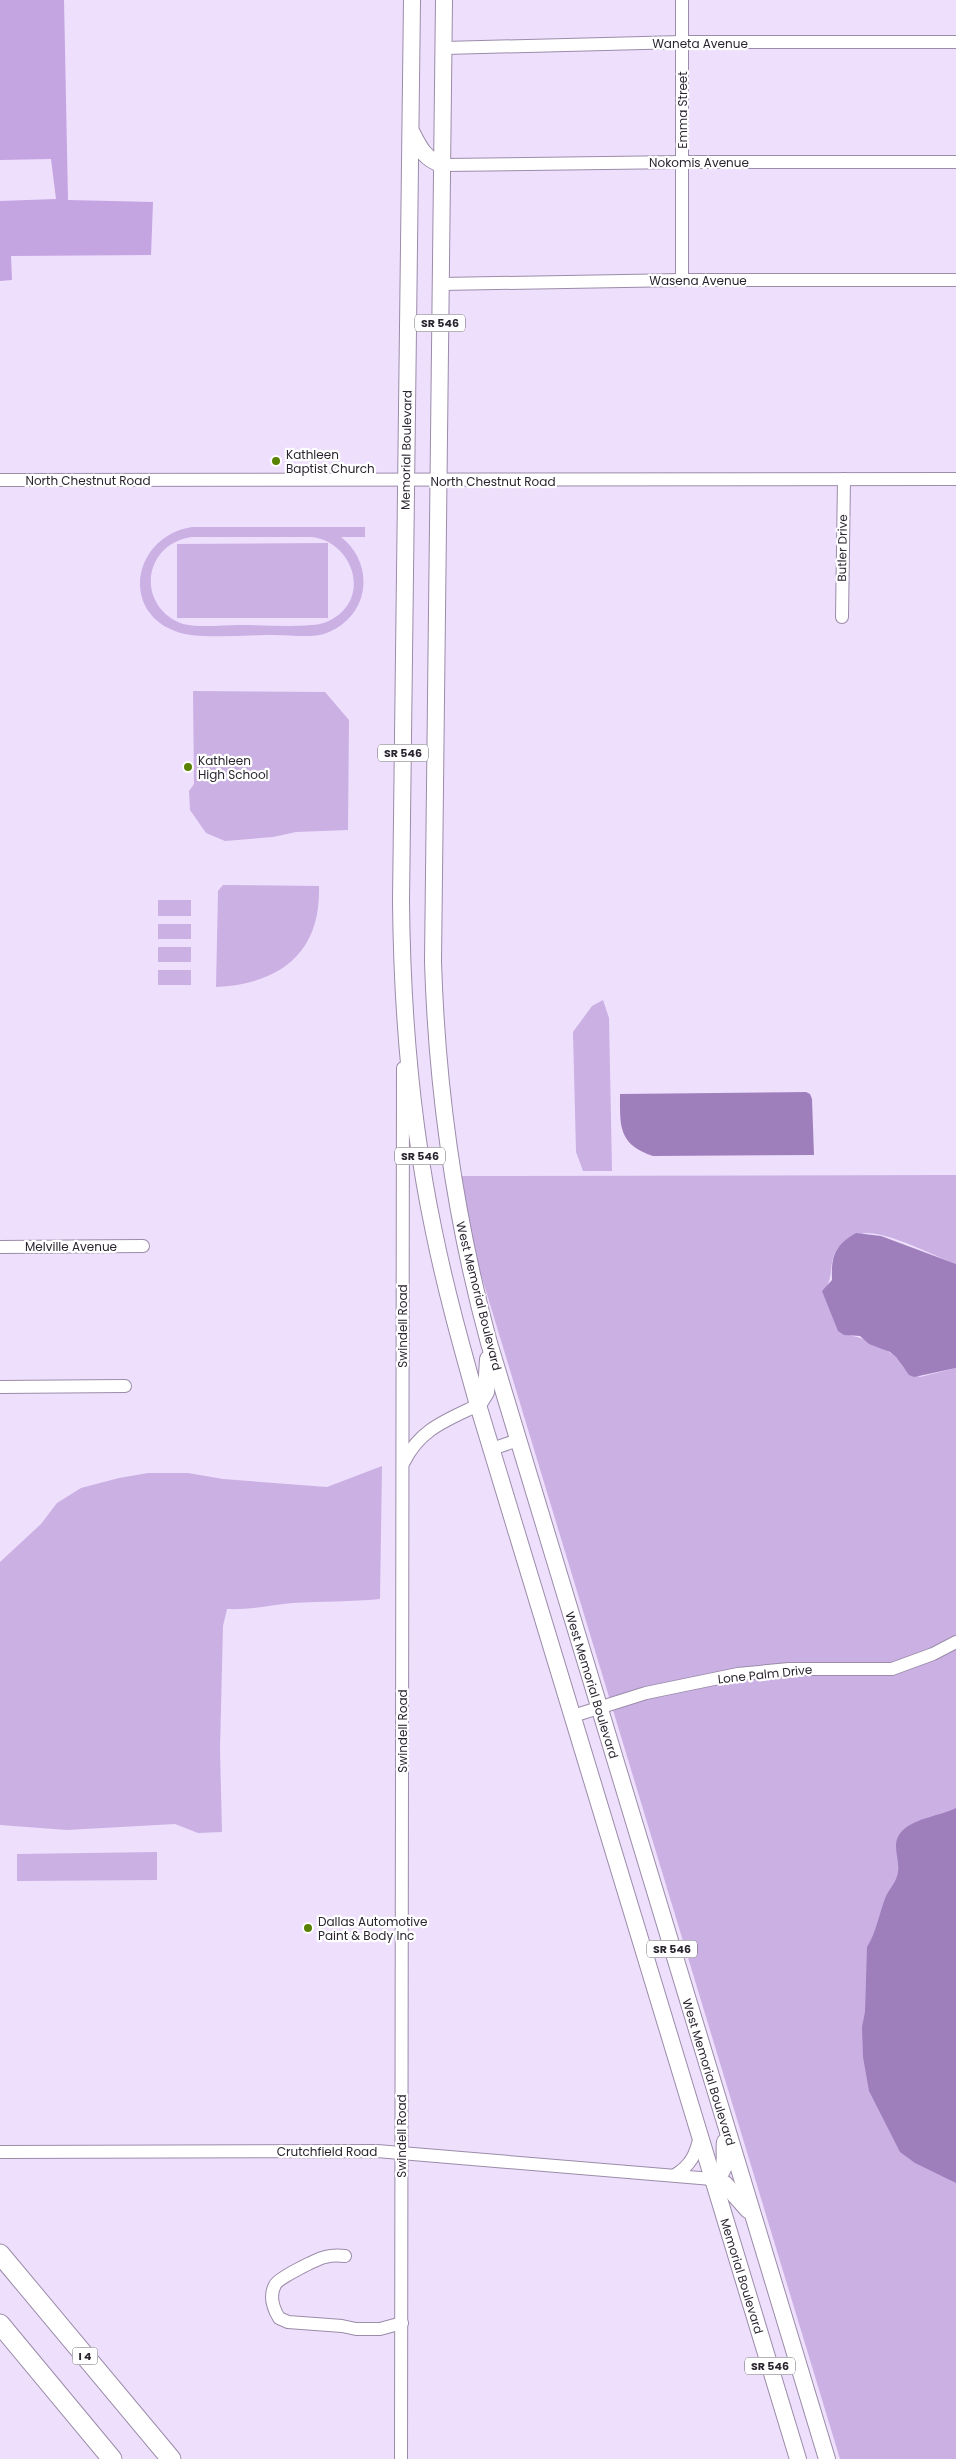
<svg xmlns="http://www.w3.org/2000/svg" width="956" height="2459" font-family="Poppins,sans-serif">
<rect width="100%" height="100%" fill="#eedffd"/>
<g fill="#cbb0e4" fill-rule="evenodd">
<path d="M192,527H365V537H341C360,552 368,575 361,598C355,616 341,628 324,634C309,638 290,635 275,635C247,635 219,638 191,635C182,634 174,631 166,627C120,600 139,535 192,527ZM191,537H312C352,542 371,595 334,618C328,622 320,625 312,625C289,627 264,625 240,625C222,625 201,628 183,624C136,607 142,545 191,537Z"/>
<polygon points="328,543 328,618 177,618 177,544"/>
<polygon points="193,691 325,692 349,720 348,830 296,832 273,837 225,841 206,833 190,810 189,791 194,784"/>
<path d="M223,885L319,886C321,954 279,984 216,987L218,891Z"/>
<rect x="158" y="900" width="33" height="16"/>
<rect x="158" y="924" width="33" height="15"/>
<rect x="158" y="947" width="33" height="15"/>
<rect x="158" y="970" width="33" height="15"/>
<polygon points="603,1000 609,1018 612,1171 583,1171 576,1152 573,1032 592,1006"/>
<path d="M956,1175V1264C932,1255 893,1234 868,1233C857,1233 844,1240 838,1248C828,1262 834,1275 826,1288L851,1336C859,1335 890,1351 896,1357C899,1360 900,1364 903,1367C906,1372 914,1374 920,1377L956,1368V2459H840L476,1258L459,1176Z"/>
<path d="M382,1466L380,1599C351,1602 322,1601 293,1603C271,1605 250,1610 227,1609L223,1626L220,1749L222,1832L198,1833L175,1824L67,1830L0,1825V1562L41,1524L57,1503L81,1488L119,1478L148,1473H188L223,1479L327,1487Z"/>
<polygon points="157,1852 157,1880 17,1881 17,1854"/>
</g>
<polygon fill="#c4a4e1" points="0,0 64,0 68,200 153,202 151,255 11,256 12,280 0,281 0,201 56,199 51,159 0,160"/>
<g fill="#9f7fbb">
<path d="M806,1092L810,1094L812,1099L814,1155L653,1156C618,1144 620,1126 620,1094Z"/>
<path d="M856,1233L881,1236L956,1264V1368L914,1377L909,1375L896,1357L890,1352L869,1344L860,1336L844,1335L838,1331L822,1291L832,1280C831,1256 835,1245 856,1233Z"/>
<path d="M956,1808V2183L915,2163L900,2152L869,2091L863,2057L862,2027L865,2012L867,1947C877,1931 879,1913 886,1896C890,1888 897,1881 898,1872C900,1857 890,1844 902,1831C915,1818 940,1816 956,1808Z"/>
</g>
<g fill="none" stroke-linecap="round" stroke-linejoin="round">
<defs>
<g id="minor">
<polyline points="444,48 682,42 956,42"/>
<polyline points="443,165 682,162 956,162"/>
<polyline points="682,280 682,0"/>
<polyline points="441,284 682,280 956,280"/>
<polyline points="0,480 956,479"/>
<polyline points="842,617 844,479"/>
<polyline points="0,1247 143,1246"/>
<polyline points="0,1387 125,1386"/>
<polyline points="492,1449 518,1440"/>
<path d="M404,1462C420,1429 447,1420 478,1405"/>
<polyline points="573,1716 646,1693 738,1674 789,1669 892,1669 933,1654 956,1642"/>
<polyline points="0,2152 377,2151 712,2179"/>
<path d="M675,2175C691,2165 696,2154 700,2136"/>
<path d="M345,2256C338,2255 332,2255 325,2257C317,2259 278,2278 275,2285C269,2296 273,2308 279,2318L288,2322L342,2326L356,2329H380L402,2323"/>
<polyline points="401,2459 403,1068"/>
</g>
<g id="major">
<path d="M412,0L401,901C402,1012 411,1123 434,1232C446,1291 462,1348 478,1405L798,2459"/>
<path d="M444,0L433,962C437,1092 455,1218 489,1343L827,2459"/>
<path d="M412,133C420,149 425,159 443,165"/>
<polyline points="478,1405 486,1392 488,1359"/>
<polyline points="712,2179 725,2184 748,2210"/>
<path d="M712,2179C730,2171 723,2156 725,2142"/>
</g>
<g id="highway">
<polyline points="0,2254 171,2459"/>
<polyline points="0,2324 112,2459"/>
</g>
</defs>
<use href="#minor" stroke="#9b8ca9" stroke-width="14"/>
<use href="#major" stroke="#9b8ca9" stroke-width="18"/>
<use href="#highway" stroke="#9b8ca9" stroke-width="21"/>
<use href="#minor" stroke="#fff" stroke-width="12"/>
<use href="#major" stroke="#fff" stroke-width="16"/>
<use href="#highway" stroke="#fff" stroke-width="19"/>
</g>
<g fill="#598103" stroke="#fff" stroke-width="2">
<circle cx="276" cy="461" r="5"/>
<circle cx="188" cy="767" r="5"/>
<circle cx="308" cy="1928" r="5"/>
</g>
<g text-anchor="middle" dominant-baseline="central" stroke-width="4.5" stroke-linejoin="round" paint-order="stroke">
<g fill="#fff" stroke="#6b666e" stroke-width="1">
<rect x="415" y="314.5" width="50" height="17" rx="4"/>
<rect x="378" y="744.5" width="50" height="17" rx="4"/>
<rect x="395" y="1147.5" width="50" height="17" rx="4"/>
<rect x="647" y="1940.5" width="50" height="17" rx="4"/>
<rect x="72.5" y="2347.5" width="25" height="17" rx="4"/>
<rect x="745" y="2357.5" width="50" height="17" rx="4"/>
</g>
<g font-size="11" font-weight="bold" fill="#2b2530">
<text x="440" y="323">SR 546</text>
<text x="403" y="753">SR 546</text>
<text x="420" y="1156">SR 546</text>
<text x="672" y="1949">SR 546</text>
<text x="85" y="2356">I 4</text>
<text x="770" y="2366">SR 546</text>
</g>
<g font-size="12" fill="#2b2530" stroke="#fff">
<text x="700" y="43">Waneta Avenue</text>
<text transform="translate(682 110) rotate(-90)">Emma Street</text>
<text x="699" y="162">Nokomis Avenue</text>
<text x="698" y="280">Wasena Avenue</text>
<text transform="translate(406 450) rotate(-89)">Memorial Boulevard</text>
<text x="88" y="480">North Chestnut Road</text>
<text x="493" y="481">North Chestnut Road</text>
<text transform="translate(842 548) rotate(-89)">Butler Drive</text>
<text x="71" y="1246">Melville Avenue</text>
<text transform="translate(479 1296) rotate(76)">West Memorial Boulevard</text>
<text transform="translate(402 1326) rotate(-90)">Swindell Road</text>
<text transform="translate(765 1674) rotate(-6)">Lone Palm Drive</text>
<text transform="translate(592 1685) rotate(73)">West Memorial Boulevard</text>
<text transform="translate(402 1731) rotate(-90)">Swindell Road</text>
<text transform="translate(709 2072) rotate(73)">West Memorial Boulevard</text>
<text transform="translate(401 2136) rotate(-90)">Swindell Road</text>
<text x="327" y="2151">Crutchfield Road</text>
<text transform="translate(742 2276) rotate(73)">Memorial Boulevard</text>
</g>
<g font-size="12" fill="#2b2530" stroke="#fff" text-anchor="start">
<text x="286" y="454">Kathleen<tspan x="286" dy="14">Baptist Church</tspan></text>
<text x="198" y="760">Kathleen<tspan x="198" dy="14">High School</tspan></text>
<text x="318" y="1921">Dallas Automotive<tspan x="318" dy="14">Paint &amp; Body Inc</tspan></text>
</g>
</g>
</svg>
